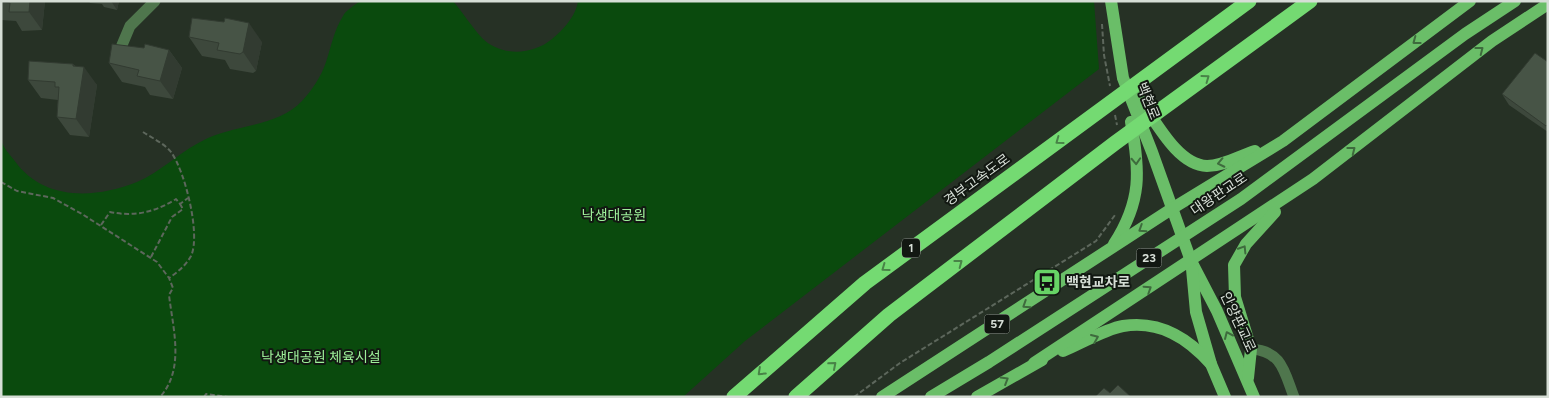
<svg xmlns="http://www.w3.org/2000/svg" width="1549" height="398" font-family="Figtree,'Noto Sans KR',sans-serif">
<rect width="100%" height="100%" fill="#263125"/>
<path fill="#0a4a0d" d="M360,1H453C463,13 472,27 482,38C501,57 533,55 552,39C563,30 576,16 578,1H1094L1099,69L745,341L683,397H1V141C4,148 9,154 14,160C43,201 94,199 137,182C161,172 183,149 208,138C238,125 278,126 302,101C312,90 321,77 326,62C331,47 334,30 343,16C346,10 354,6 360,1Z"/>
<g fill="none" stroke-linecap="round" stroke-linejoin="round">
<g stroke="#5d675c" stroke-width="2" stroke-dasharray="5 2.5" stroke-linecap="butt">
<polyline points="1102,24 1104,55 1110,86"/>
<polyline points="1115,115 1117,125"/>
<path d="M143,132C152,138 165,144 171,152C185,171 201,235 191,256C186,265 178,272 169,278"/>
<path d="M1,182L17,191L53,198L82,214L157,262L169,278L173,288L169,295C173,329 185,369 160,397"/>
<path d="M101,225L110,212C135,217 155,212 176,199L180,204L188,198"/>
<polyline points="151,257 172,217 183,209 180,204"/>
<polyline points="204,397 206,394 228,397"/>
<polyline points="854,397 900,363 1096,241 1115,215"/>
</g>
<g stroke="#4f764d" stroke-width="11">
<polyline points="122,45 130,26 155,1"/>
<path d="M1251,349C1282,351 1284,371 1294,397"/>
</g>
<g stroke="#6abe68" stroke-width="12">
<polyline points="1111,1 1123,78 1152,152 1191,261 1217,311 1254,397"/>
<path d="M1129,85C1150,108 1173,165 1207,166C1224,166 1239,156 1255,151"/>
<path d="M1114,244C1142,201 1140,171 1131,122"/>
<polyline points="1192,269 1196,312 1211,364 1225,397"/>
<path d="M1063,351C1080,344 1105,329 1123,326C1160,320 1188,338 1211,364"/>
<polyline points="1034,363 1313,179 1492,41 1548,4"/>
<polyline points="1248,378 1251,349 1235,297 1234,265 1246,244 1275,212"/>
<polyline points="882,397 1173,208 1283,141 1470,1"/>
<polyline points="931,397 989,362 1241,199 1465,34 1515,1"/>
<polyline points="977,397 1042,360"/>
</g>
<g stroke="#74da72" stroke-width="15">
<polyline points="734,397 865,283 1249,1"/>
<polyline points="796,397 889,315 1115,143 1310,1"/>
</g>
</g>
<g fill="#3d483c">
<polygon points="1,1 45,1 42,30 22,31 16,21 1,20"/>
<polygon points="89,1 119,1 117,10 104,7 102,4 90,3"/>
<polygon points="189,37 262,42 256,71 253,73 230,69 225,60 202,56"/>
<polygon points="144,48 169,50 182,68 173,99 150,95 145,87 122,82 109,63"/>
<polygon points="1548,62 1548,132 1509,105 1502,94"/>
<polygon points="73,64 97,85 89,137 70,135 57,117 58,100 41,98 28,80"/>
</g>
<g fill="#323b31">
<polygon points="30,1 45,1 42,30 29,12"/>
<polygon points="111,1 119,1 117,10"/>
<polygon points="249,23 262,42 256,71 243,52"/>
<polygon points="169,50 182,68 173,99 160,81"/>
<polygon points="73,64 82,76 84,67 97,85 89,137 76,119"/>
</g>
<g fill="#475446" stroke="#323b31">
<polygon points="1,1 30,1 29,12 9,12 10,3 1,2"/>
<polygon points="192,18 224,22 225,18 249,23 243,52 240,54 217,50 219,43 189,37"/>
<polygon points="112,44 144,48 145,44 169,50 160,81 137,76 139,70 109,63"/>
<polygon points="1535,53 1548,62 1548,124 1546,126 1502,94"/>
<polygon points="29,61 73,64 73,66 84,67 76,119 57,117 59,87 55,87 55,82 28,80"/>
<polygon points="1118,385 1131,397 1095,397 1104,388 1110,393"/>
</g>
<defs><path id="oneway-chevron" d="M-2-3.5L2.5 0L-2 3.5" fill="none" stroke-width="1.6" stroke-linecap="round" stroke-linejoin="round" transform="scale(1.25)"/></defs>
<g stroke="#3e6b3d">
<use href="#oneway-chevron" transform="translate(1416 41) rotate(143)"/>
<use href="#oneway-chevron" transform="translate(1480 50) rotate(-38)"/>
<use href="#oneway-chevron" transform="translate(1352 150) rotate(-38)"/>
<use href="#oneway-chevron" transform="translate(1136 161) rotate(87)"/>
<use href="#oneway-chevron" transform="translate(1221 163) rotate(168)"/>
<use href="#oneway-chevron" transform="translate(1142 229) rotate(147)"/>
<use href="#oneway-chevron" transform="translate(1243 249) rotate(-58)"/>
<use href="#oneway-chevron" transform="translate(1148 289) rotate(-33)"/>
<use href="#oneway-chevron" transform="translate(1026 305) rotate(147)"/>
<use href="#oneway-chevron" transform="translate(1228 335) rotate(-114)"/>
<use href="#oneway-chevron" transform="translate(1095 338) rotate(-23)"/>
<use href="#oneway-chevron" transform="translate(1005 380) rotate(-31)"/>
</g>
<g stroke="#488347">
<use href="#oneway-chevron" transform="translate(1206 78) rotate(-36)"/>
<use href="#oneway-chevron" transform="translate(1059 141) rotate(144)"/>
<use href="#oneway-chevron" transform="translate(959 263) rotate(-37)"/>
<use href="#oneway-chevron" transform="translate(885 268) rotate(144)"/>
<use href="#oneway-chevron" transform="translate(833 365) rotate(-41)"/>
<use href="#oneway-chevron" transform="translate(761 372) rotate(137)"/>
</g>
<defs>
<symbol id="bus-square" viewBox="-11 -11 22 22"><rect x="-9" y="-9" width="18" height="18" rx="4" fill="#67d466" stroke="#121812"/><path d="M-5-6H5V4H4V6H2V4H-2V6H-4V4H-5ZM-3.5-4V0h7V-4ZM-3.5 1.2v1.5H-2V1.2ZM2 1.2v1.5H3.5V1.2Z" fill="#111"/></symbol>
</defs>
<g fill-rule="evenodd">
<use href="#bus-square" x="1031" y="266" width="32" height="32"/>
</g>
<g text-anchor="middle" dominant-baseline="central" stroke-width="4" stroke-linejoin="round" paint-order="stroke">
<g fill="#121812" stroke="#9ba39b" stroke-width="1">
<rect x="902" y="238.5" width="18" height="19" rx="4"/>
<rect x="1136.5" y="248.5" width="25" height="19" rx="4"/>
<rect x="984.5" y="314.5" width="25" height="19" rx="4"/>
</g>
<g font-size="12" font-weight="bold" fill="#d6ded6">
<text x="911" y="248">1</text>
<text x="1149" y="258">23</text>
<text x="997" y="324">57</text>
</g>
<g font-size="14" fill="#d6ded6" stroke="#121812">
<text transform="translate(1148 101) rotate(68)">백현로</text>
<text transform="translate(977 180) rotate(-36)">경부고속도로</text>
<text transform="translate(1219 194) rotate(-34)">대왕판교로</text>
<text transform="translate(1238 322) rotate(65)">안양판교로</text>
</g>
<g font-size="14" fill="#9ef09a" stroke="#121812">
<text x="614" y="215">낙생대공원</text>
<text x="321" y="357">낙생대공원 체육시설</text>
</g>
<g font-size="14" font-weight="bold" fill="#d6ded6" stroke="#121812" text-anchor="start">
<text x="1066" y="282">백현교차로</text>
</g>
</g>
<rect width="1549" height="398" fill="none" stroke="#d6ded6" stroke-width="5"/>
</svg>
